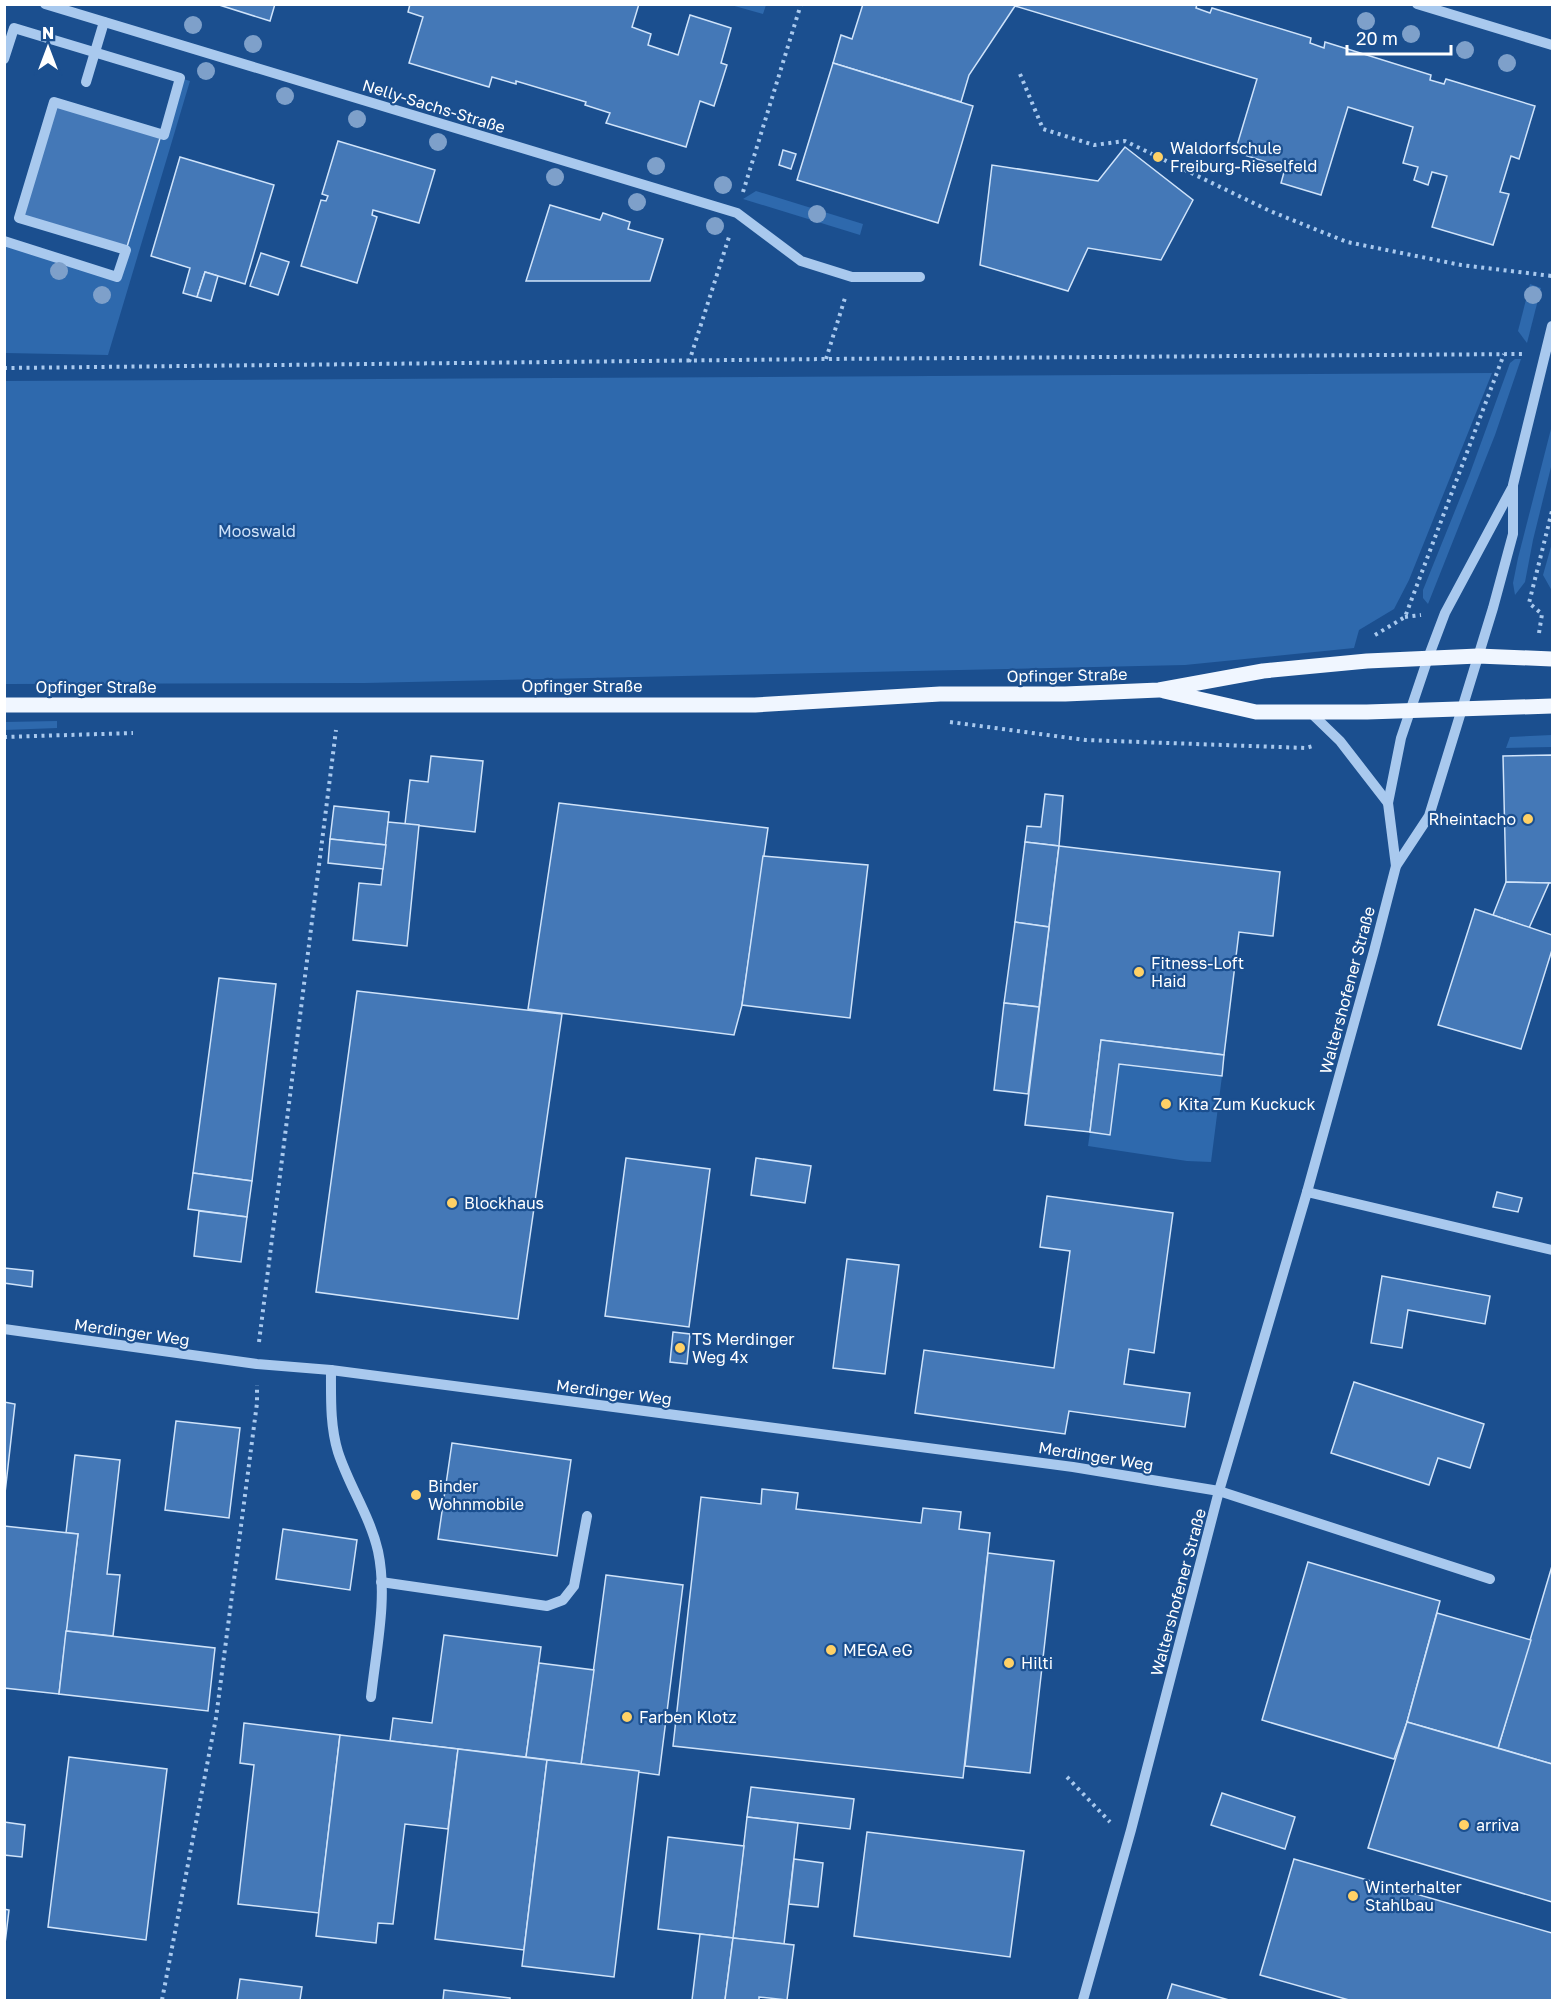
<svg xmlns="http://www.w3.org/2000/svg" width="1557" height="2005" font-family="'Golos Text',sans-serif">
<rect width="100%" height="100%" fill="#1b4f8f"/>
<g fill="#2e69ad">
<polygon points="731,5 766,5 763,14"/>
<polygon points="180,78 190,81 108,355 5,353 4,244 117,277 161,135"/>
<polygon points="756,191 863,224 860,235 743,199"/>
<polygon points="1530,284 1541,288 1527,343 1518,331"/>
<polygon points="1515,359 1521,359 1495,435 1428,604 1423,598 1423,590 1469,476 1510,363"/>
<polygon points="1492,373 1409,580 1394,609 1359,630 1354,648 1185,665 365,683 5,684 5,381"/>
<polygon points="1552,425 1552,463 1533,540 1525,582 1515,595 1513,583 1518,558"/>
<polygon points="1552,543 1552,591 1543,575"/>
<polygon points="57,721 57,728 5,730 5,722"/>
<polygon points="1552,735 1552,747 1506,748 1510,737"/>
<polygon points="1119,1064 1222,1076 1211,1162 1187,1161 1088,1146 1090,1132 1110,1135"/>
</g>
<g fill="#4478b7" stroke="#cfe3fa" stroke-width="1.5">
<polygon points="216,4 275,4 270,21"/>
<polygon points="410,4 639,4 632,27 651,34 648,45 678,55 690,15 731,28 721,63 727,65 714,106 700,101 686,147 606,123 610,113 585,105 586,102 516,81 516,84 492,77 489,87 409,63 423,17 408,12"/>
<polygon points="863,4 1197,4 1196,8 1210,13 1212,8 1311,38 1310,43 1324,48 1325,42 1431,75 1430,80 1444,84 1446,79 1535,106 1519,159 1511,156 1500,192 1509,194 1493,245 1432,227 1447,176 1432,172 1428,185 1414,180 1418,167 1403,163 1413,127 1348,107 1321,195 1281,183 1286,165 1277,162 1276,165 1235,152 1257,79 1015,6 969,75 961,102 833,63 841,35 852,39"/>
<polygon points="833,63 973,106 938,223 797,180"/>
<polygon points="54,102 161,135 126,250 19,218"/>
<polygon points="338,141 435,170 419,223 373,210 372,215 377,217 357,283 301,266 321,200 326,201 328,196 322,194"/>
<polygon points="1125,147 1193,200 1161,260 1088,248 1068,291 980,265 992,165 1098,181"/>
<polygon points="783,150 796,154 791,169 779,165"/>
<polygon points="180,157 274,185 245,284 205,272 197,297 183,293 190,268 151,256"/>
<polygon points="550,205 600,220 603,213 630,222 628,229 663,239 650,281 526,281"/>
<polygon points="261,253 289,262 278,295 250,286"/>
<polygon points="205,272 218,276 211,301 197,297"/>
<polygon points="1552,755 1552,883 1506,882 1503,756"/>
<polygon points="431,756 483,761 475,832 405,824 410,780 428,782"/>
<polygon points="1045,794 1063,796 1059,846 1025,842 1027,826 1041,827"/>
<polygon points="559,803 768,828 742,1005 734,1035 528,1009"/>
<polygon points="334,806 389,812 386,845 330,839"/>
<polygon points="388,822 419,825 407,946 353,940 359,883 381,885"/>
<polygon points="330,839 386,845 383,869 328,863"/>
<polygon points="1025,842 1059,846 1049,927 1015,922"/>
<polygon points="1059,846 1280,872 1273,936 1239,932 1224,1055 1101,1040 1090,1132 1025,1125"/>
<polygon points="763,856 868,865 850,1018 742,1005"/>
<polygon points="1506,882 1549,883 1529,928 1493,915"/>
<polygon points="1475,909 1552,935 1552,950 1521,1049 1438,1025"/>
<polygon points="1015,922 1049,927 1039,1007 1004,1003"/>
<polygon points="219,978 276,984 252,1181 193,1173"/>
<polygon points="357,991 562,1014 518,1319 316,1292"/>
<polygon points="1004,1003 1039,1007 1028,1094 994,1090"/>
<polygon points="1101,1040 1224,1055 1222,1076 1119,1064 1110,1135 1090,1132"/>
<polygon points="626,1158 710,1169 689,1327 605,1316"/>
<polygon points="756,1158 811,1166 805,1203 751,1195"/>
<polygon points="193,1173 252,1181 247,1217 188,1209"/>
<polygon points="1497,1192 1522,1198 1518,1212 1493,1207"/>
<polygon points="1047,1196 1173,1213 1154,1353 1129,1349 1124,1384 1190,1393 1185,1427 1069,1411 1065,1434 915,1413 924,1350 1054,1368 1070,1251 1040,1247"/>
<polygon points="199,1211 247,1217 241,1262 194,1256"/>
<polygon points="847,1259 899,1265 885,1374 833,1368"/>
<polygon points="4,1268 33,1271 32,1287 4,1283"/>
<polygon points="1382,1276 1490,1296 1485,1324 1408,1310 1402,1348 1371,1343"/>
<polygon points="673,1332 690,1334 687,1364 670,1362"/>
<polygon points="1354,1382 1484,1424 1470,1468 1438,1458 1429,1485 1331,1453"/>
<polygon points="4,1402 15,1404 4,1502"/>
<polygon points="176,1421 240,1428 229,1518 165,1510"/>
<polygon points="452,1443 571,1460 557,1556 438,1539"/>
<polygon points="75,1455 120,1460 107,1574 120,1575 113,1636 66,1631 78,1534 66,1533"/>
<polygon points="762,1489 798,1493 796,1509 921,1523 923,1508 961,1512 959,1529 990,1533 963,1778 673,1746 701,1497 761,1504"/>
<polygon points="4,1526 78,1534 59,1694 4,1688"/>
<polygon points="283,1529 357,1540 350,1590 276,1579"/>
<polygon points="988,1553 1054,1561 1030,1773 965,1766"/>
<polygon points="1308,1562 1440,1601 1407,1722 1394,1759 1262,1720"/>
<polygon points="1552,1566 1552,1764 1498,1748"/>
<polygon points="606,1575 683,1585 659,1775 581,1764"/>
<polygon points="1437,1613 1531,1640 1498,1748 1407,1722"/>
<polygon points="66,1631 215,1648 208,1711 59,1694"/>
<polygon points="444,1635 541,1647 526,1757 390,1741 393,1718 432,1723"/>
<polygon points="539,1663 594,1670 581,1764 526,1757"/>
<polygon points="1407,1722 1552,1764 1552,1902 1368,1848"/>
<polygon points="244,1723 340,1735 319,1913 238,1904 254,1765 240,1763"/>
<polygon points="340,1735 458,1749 448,1829 405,1824 393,1924 378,1923 376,1943 316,1936"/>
<polygon points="458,1749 547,1760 524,1950 435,1939"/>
<polygon points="69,1757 167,1769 146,1940 48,1927"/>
<polygon points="547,1760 639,1771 614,1977 522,1966"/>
<polygon points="751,1787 854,1799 850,1829 747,1817"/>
<polygon points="1222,1793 1295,1817 1285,1849 1211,1825"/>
<polygon points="747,1817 798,1823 784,1944 733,1938"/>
<polygon points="4,1822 25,1825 22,1857 4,1855"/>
<polygon points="867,1832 1024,1851 1010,1957 854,1936"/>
<polygon points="668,1837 744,1846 733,1938 658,1929"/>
<polygon points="794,1859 823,1863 818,1907 789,1904"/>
<polygon points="1294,1859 1552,1933 1552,2000 1349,2000 1260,1975"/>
<polygon points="4,1909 9,1910 4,1952"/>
<polygon points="700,1934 733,1938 725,2000 692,2000"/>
<polygon points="733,1938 794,1945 787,2000 759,1997 759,2000 725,2000"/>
<polygon points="240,1979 302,1987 300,2000 237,2000"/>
<polygon points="1172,1984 1229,2000 1167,2000"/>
<polygon points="444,1990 510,1998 510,2000 443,2000"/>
</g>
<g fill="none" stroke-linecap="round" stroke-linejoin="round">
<g stroke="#a9c9ee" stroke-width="4" stroke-dasharray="3 4.5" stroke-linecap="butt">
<polyline points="1020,74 1043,129 1094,145 1125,141 1270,211 1347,242 1461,265 1552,276"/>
<polyline points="743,192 801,4"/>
<polyline points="826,359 845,298"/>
<polyline points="689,362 729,237"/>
<polyline points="4,368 826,359 1522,354"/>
<polyline points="1405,617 1421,615"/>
<polyline points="1539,633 1542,614 1529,603 1552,511"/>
<polyline points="1375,635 1405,617 1504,354"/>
<polyline points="950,722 1085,740 1306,748 1313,746"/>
<polyline points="4,737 133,733"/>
<polyline points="259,1342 336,730"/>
<polyline points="1067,1777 1110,1822"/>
<polyline points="162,2000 216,1718 257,1403 257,1385"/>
</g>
<g stroke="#a9c9ee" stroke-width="10">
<polyline points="45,4 737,213 801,261 852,277 920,277"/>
<polyline points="1417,4 1552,45"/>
<polyline points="4,59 14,28 180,78 164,135 54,102 19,218 126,250 117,277 4,241"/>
<polyline points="86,82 104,22"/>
<polyline points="1311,713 1340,741 1388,803"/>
<polyline points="1396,866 1388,803 1401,738 1428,658 1445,613 1512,488"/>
<polyline points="1307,1192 1552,1250"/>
<polyline points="4,1329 257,1364 331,1370 1073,1467 1219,1491 1490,1579"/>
<path d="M331,1370C331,1398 330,1426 338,1452C349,1486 370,1516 378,1551C388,1598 376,1650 371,1697"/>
<polyline points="381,1582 547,1606 563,1600 574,1586 587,1516"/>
<polyline points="1083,2000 1131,1830 1219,1491 1307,1192 1374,951 1396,866 1429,816 1493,608 1513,534 1513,485 1552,326"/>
</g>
<g stroke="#f0f6ff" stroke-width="15">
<polyline points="1164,691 1256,712 1367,712 1552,706"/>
<polyline points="4,705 755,705 940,694 1065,694 1159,690 1263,671 1367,661 1478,656 1552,659"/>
</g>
</g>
<g fill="#7ea0ca">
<circle cx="1366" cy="21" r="9"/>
<circle cx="193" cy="25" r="9"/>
<circle cx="1411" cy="34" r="9"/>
<circle cx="253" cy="44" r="9"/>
<circle cx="1465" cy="50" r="9"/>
<circle cx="1507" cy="63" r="9"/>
<circle cx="206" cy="71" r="9"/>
<circle cx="285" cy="96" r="9"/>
<circle cx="357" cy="119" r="9"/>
<circle cx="438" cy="142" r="9"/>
<circle cx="656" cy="166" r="9"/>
<circle cx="555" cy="177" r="9"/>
<circle cx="723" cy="185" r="9"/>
<circle cx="637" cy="202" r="9"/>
<circle cx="817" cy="214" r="9"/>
<circle cx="715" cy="226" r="9"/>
<circle cx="59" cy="271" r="9"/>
<circle cx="102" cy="295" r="9"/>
<circle cx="1533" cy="295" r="9"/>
</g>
<g fill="#ffd166" stroke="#1b4f8f" stroke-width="2">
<circle cx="1158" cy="157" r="6"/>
<circle cx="1528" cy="819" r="6"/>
<circle cx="1139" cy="972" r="6"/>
<circle cx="1166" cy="1104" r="6"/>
<circle cx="452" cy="1203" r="6"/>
<circle cx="680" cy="1348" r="6"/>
<circle cx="416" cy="1495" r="6"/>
<circle cx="831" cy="1650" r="6"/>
<circle cx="1009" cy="1663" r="6"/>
<circle cx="627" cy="1717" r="6"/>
<circle cx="1464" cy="1825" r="6"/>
<circle cx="1353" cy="1896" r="6"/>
</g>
<g text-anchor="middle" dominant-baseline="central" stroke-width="4.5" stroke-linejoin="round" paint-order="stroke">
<g font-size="16" fill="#fff" stroke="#1b4f8f">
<text transform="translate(434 106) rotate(17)">Nelly-Sachs-Straße</text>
<text transform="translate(1067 675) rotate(-1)">Opfinger Straße</text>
<text x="582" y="686">Opfinger Straße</text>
<text x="96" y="687">Opfinger Straße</text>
<text transform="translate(1347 990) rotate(-75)">Waltershofener Straße</text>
<text transform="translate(132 1332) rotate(8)">Merdinger Weg</text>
<text transform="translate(614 1392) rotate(7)">Merdinger Weg</text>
<text transform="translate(1096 1456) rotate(9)">Merdinger Weg</text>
<text transform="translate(1178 1592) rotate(-75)">Waltershofener Straße</text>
</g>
<g font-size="16" fill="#fff" stroke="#1b4f8f" text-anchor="start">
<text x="1170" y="148">Waldorfschule<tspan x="1170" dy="18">Freiburg-Rieselfeld</tspan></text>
<text x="1516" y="819" text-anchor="end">Rheintacho</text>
<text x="1151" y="963">Fitness-Loft<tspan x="1151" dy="18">Haid</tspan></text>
<text x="1178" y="1104">Kita Zum Kuckuck</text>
<text x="464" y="1203">Blockhaus</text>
<text x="692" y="1339">TS Merdinger<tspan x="692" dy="18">Weg 4x</tspan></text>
<text x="428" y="1486">Binder<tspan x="428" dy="18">Wohnmobile</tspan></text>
<text x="843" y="1650">MEGA eG</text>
<text x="1021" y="1663">Hilti</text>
<text x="639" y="1717">Farben Klotz</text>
<text x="1476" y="1825">arriva</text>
<text x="1365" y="1887">Winterhalter<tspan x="1365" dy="18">Stahlbau</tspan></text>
</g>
<g font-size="16" fill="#cfe3fa" stroke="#1b4f8f">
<text x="257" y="531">Mooswald</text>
</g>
</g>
<rect width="1557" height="2005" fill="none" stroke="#ffffff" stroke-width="12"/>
<g transform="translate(48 48)" stroke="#1b4f8f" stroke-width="4.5" paint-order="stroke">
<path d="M0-4.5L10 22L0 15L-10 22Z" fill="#ffffff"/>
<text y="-9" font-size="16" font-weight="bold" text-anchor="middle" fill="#ffffff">N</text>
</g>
<path d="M1347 45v9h104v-9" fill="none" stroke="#ffffff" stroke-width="3"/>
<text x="1356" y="45" font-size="18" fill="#ffffff" stroke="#1b4f8f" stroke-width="4.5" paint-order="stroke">20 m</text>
</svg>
